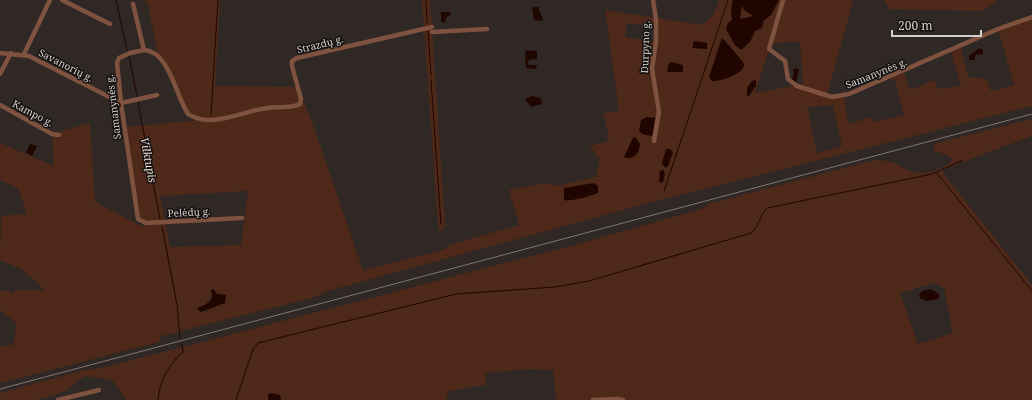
<svg xmlns="http://www.w3.org/2000/svg" width="1032" height="400" font-family="'Noto Serif',serif">
<rect width="100%" height="100%" fill="#2f2825"/>
<g fill="#4e2818" fill-rule="evenodd">
<path d="M145,0H220L215,86L298,87L311,119L363,270L446,249L449,245L519,225L509,190L546,183L557,186L596,177L600,159L589,146L606,142L609,137L603,114L619,110L605,10L703,25L714,14L719,0H733L731,16L732,20L726,29L735,45L744,49L755,31L763,26C763,20 776,9 779,0H853L827,96H844L848,124L872,117L873,122L904,115L895,81L889,79L904,73L910,90L935,80L938,89L961,86L951,52L961,48L968,77L987,79L991,91L1014,85L999,31L1032,18V106L641,205L331,290L312,298L161,336L159,342L0,383V346L12,345L15,336L16,323L0,310V291H8L13,294L15,290H45L23,270L0,260L1,216L27,214L18,188L0,180V143L54,166L52,134L90,123L95,202L143,227L145,224L140,221L125,127L201,120L188,114L164,63L158,54L148,5ZM627,23L655,27V42L625,37ZM721,39H724L744,64L728,78L712,81L709,77ZM800,42L803,84L755,93L771,43ZM833,105L842,146L817,153L807,107ZM248,191L241,245L170,247L160,196ZM214,290L217,294L226,295L224,303L202,313L203,307L212,296L210,291Z"/>
<polygon points="422,0 430,0 445,224 444,230 440,231 438,224"/>
<polygon points="884,0 997,0 996,3 981,11 889,9"/>
<polygon points="742,5 744,9 753,16 741,19 740,17"/>
<path d="M1032,119V136L944,169L943,173L1032,285V400H556L553,370L529,369L486,373L485,385L449,391L446,400H281L280,395L270,393L268,395V400H126L112,380L86,376L81,378L66,391L37,400H0V393L85,370L98,369L567,247L702,209L708,204L875,160C904,159 907,182 939,169C944,166 949,165 952,160L951,157L933,150L934,144ZM934,283L944,288L953,333L918,344L900,293Z"/>
</g>
<g fill="#200500" fill-rule="evenodd">
<path d="M733,0H779L771,15L763,21L762,28L755,31L750,42L741,50L735,45L726,29L728,23L732,20L731,9ZM742,5L744,10L753,16L741,19L740,17Z"/>
<polygon points="534,7 538,7 543,19 541,21 534,20 532,9"/>
<polygon points="441,12 450,12 451,14 446,18 445,23 441,22"/>
<path d="M722,38C725,41 744,62 744,64C745,74 719,82 712,81L709,77Z"/>
<polygon points="694,41 707,43 707,49 692,48"/>
<polygon points="979,48 983,50 983,54 980,55 976,54 974,60 969,60 969,56"/>
<polygon points="527,50 537,51 537,59 529,60 528,63 529,65 537,65 536,69 526,68 525,53"/>
<polygon points="671,62 683,65 683,72 667,72 668,65"/>
<polygon points="795,68 799,70 796,83 791,79 794,76 793,70"/>
<polygon points="756,80 756,86 749,96 747,97 747,88 752,81"/>
<polygon points="532,96 541,98 542,104 531,107 525,99"/>
<polygon points="647,117 655,118 653,134 651,136 642,134 639,131 641,120"/>
<path d="M635,137L640,144C639,153 635,159 626,158L624,157L633,138Z"/>
<polygon points="30,144 37,146 32,156 26,152"/>
<polygon points="666,149 670,149 673,152 668,166 665,168 662,163"/>
<polygon points="663,170 665,173 663,182 661,183 659,181 660,171"/>
<path d="M594,183L598,186V193C592,196 569,202 564,200V188Z"/>
<path d="M211,289H213L217,294L226,295L225,303L200,312L197,308C202,306 213,303 212,295C212,293 211,291 211,289Z"/>
<polygon points="931,289 939,294 939,299 927,301 920,298 919,295 922,291"/>
<polygon points="270,393 280,395 281,400 268,400 268,395"/>
</g>
<g fill="none" stroke-linecap="round" stroke-linejoin="round">
<g stroke="#200500" stroke-width="1">
<polyline points="116,0 127,50"/>
<polyline points="426,0 427,23"/>
<polyline points="428,31 431,75"/>
<polyline points="129,56 137,96"/>
<polyline points="431,80 441,224"/>
<polyline points="138,102 160,219"/>
<polyline points="211,114 218,0"/>
<polyline points="936,172 1032,291"/>
<polyline points="664,191 728,0"/>
<polyline points="162,226 177,305 180,338"/>
<path d="M158,400C160,380 168,365 183,352L182,344"/>
<path d="M236,400L253,349L258,343L456,294L555,287L589,281L751,233C760,226 759,216 767,208L932,174L963,160"/>
</g>
<g stroke="#7e523f" stroke-width="4.5">
<polyline points="62,0 110,24"/>
<polyline points="653,0 656,19 656,42 652,69 659,112 654,141"/>
<polyline points="783,0 769,49 785,61 788,79 797,86 832,97 849,94 998,29 1032,17"/>
<polyline points="133,4 144,50 130,53 119,58 117,63 121,103 138,219 146,223 242,218"/>
<polyline points="432,32 487,29"/>
<path d="M144,50C169,51 176,96 188,114C210,129 243,111 267,108C278,106 290,109 300,104L301,99L292,66V61L297,58L432,27"/>
<polyline points="0,53 29,56 121,103 157,95"/>
<polyline points="24,54 50,0"/>
<polyline points="0,74 11,53"/>
<polyline points="0,105 52,134 59,135"/>
<polyline points="58,400 99,390"/>
<polyline points="593,400 617,399 623,400"/>
</g>
<polyline stroke="#7e7875" stroke-width="1" points="0,389 1032,114"/>
</g>
<g text-anchor="middle" dominant-baseline="central" stroke-width="3" stroke-linejoin="round" paint-order="stroke">
<g font-size="10" fill="#d4d0ce" stroke="#141110">
<text transform="translate(320 44) rotate(-14)">Strazdų g.</text>
<text transform="translate(645 47) rotate(-88)">Durpyno g.</text>
<text transform="translate(66 65) rotate(27)">Savanorių g.</text>
<text transform="translate(876 73) rotate(-22)">Samanynės g.</text>
<text transform="translate(113 107) rotate(-97)">Samanynės g.</text>
<text transform="translate(33 113) rotate(28)">Kampo g.</text>
<text transform="translate(189 212) rotate(-3)">Pelėdų g.</text>
</g>
<g font-size="11" font-style="italic" fill="#f2dfd7" stroke="#141110">
<text transform="translate(149 160) rotate(79)">Vilktupis</text>
</g>
</g>
<path d="M892 30v6h89v-6" fill="none" stroke="#d4d0ce" stroke-width="2"/>
<text x="898" y="30" font-size="12" fill="#d4d0ce" stroke="#141110" stroke-width="3" paint-order="stroke">200 m</text>
</svg>
